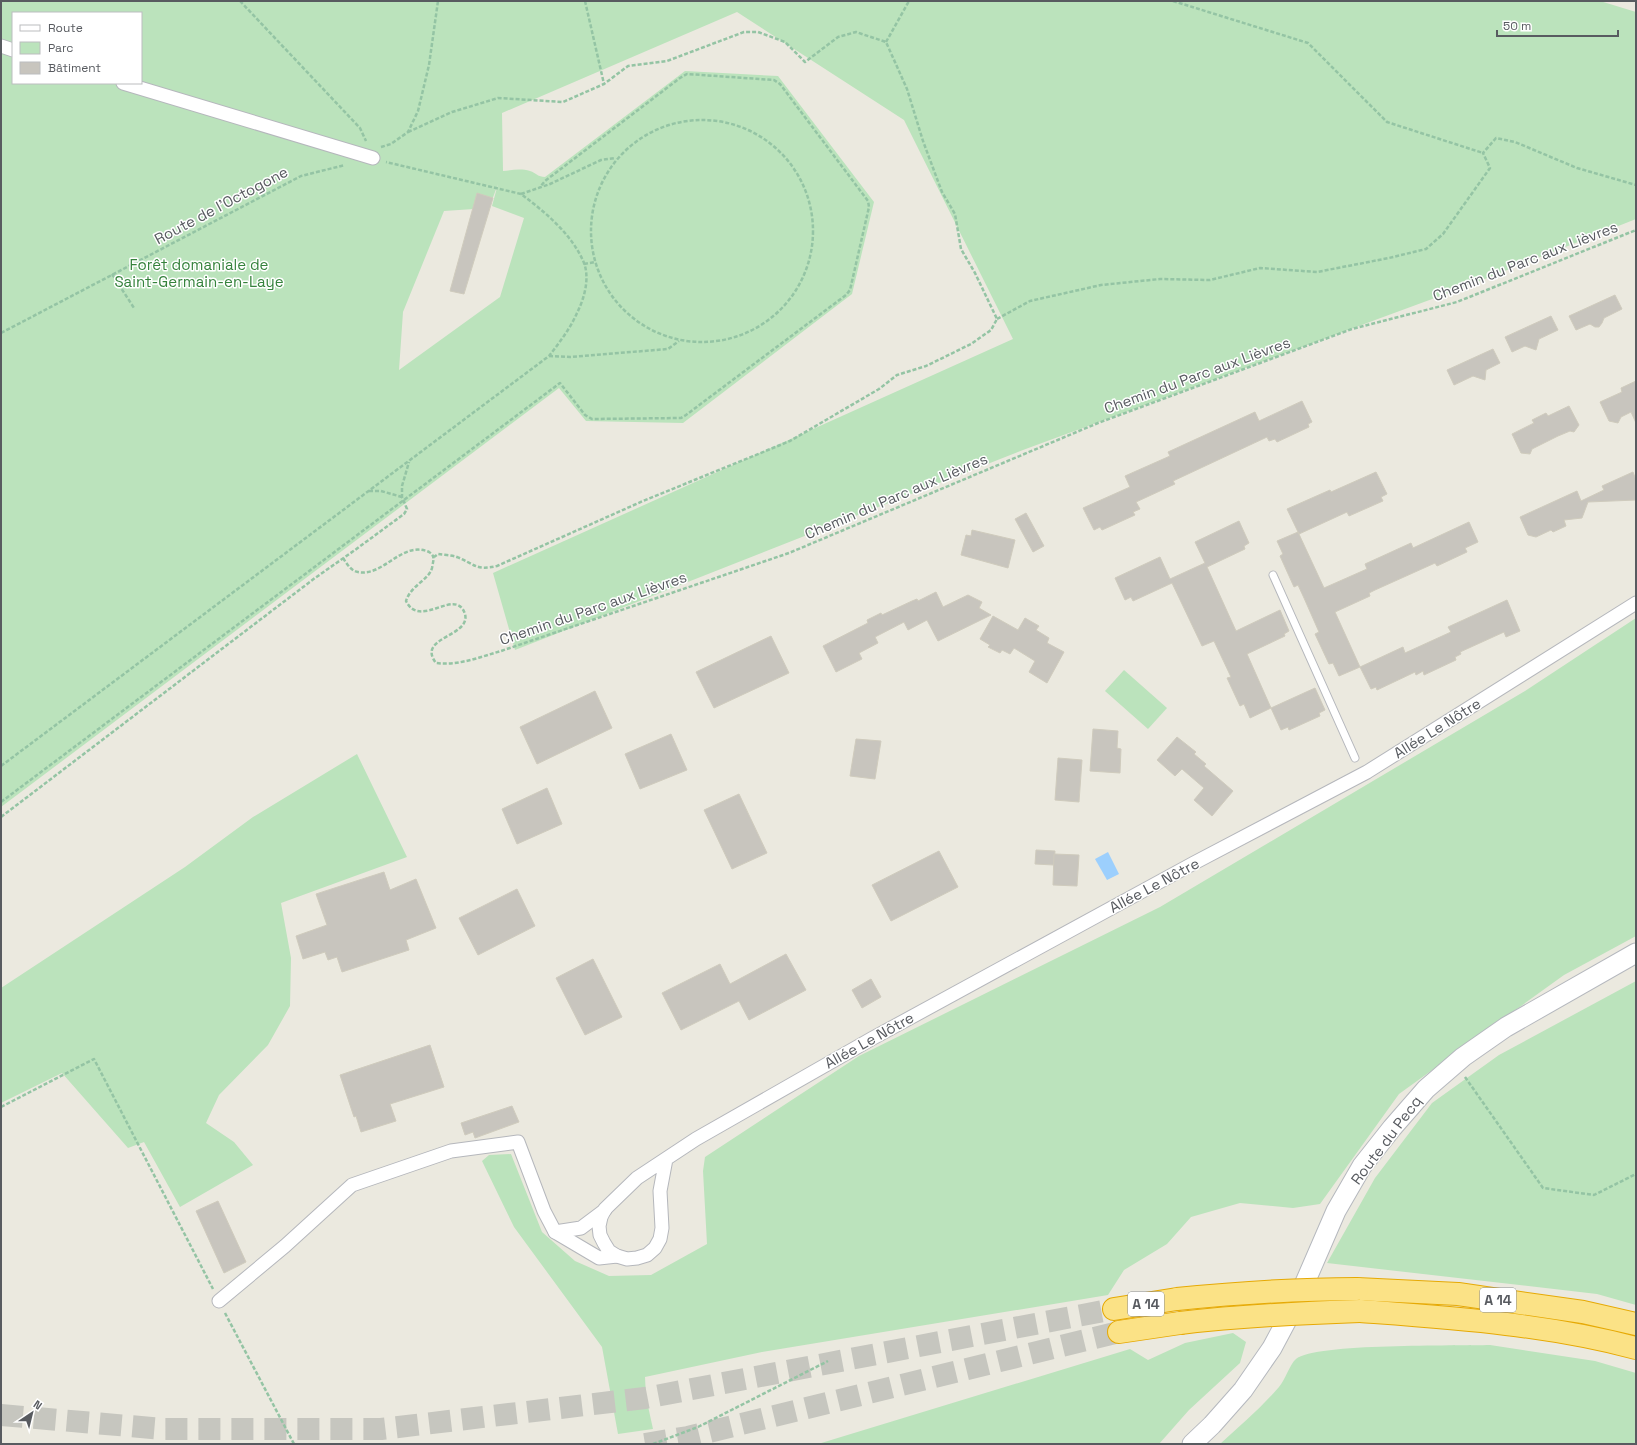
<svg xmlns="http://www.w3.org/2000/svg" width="1637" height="1445" font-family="'Space Grotesk',sans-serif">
<rect width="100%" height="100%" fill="#ebe9df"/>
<g fill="#bbe3bc" fill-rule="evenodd">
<path d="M1,1H1600L1636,12V219L1462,288L1023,450L515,650L493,573L1013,339L904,120L737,12L502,113L503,171C512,170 521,168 530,171C536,173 538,177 545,177L685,71L778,76L874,202L852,294L683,423L586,421L559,388L1,807ZM13,13H141V83H13ZM498,184L492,206L524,218L500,297L399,370L403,312L444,211L489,208Z"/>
<polygon points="1636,618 1636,936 1564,975 1399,1094 1320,1204 1293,1208 1240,1203 1191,1217 1167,1244 1124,1270 1108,1295 762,1352 645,1377 646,1397 653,1429 618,1434 602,1347 514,1227 482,1161 489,1155 511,1154 542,1232 575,1261 609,1276 651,1275 707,1244 703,1171 705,1157 859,1056 1160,907 1525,691"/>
<polygon points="1124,670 1167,708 1148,729 1105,691"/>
<polygon points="357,754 407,857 281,903 291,958 290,1006 268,1045 219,1095 206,1123 234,1142 253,1165 180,1207 144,1142 128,1148 62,1073 1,1103 1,988 185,867 253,817"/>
<polygon points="1636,981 1636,1305 1597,1294 1327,1263 1375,1178 1432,1103 1499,1055"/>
<polygon points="1233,1333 1246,1342 1240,1363 1189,1410 1159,1444 818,1444 1130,1349 1148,1360 1185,1343"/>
<path d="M1490,1345L1595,1361L1636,1373V1444H1220C1240,1426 1261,1408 1279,1387C1285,1380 1290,1364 1296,1359C1315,1343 1458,1346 1490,1345Z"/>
</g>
<polygon fill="#9ccffd" points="1108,852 1119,874 1107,880 1095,859"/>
<g fill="#c8c5be" stroke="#cfcbbd">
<polygon points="477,193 493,198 464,294 450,291"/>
<polygon points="1615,295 1622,309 1604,318 1602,323 1599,327 1595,327 1590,324 1576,330 1569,316"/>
<polygon points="1551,316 1558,330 1539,339 1536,350 1525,346 1512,352 1505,337"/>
<polygon points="1493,349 1500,363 1486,370 1485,380 1473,376 1454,385 1447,370"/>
<polygon points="1636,381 1636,423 1631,412 1621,417 1618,423 1609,421 1600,402 1622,392 1621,388"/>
<polygon points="1302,401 1312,422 1308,424 1309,427 1277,442 1275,439 1269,441 1267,437 1173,481 1175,484 1136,502 1140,509 1133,512 1135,515 1102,530 1100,527 1094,530 1083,508 1130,487 1125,476 1170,456 1168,452 1255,412 1259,421"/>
<polygon points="1569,406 1579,425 1574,432 1570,431 1558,436 1532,449 1530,454 1521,453 1512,434 1534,423 1532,420 1546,413 1548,416"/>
<polygon points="1376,472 1387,494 1381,497 1383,501 1349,516 1347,512 1299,534 1287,509 1330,490 1331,492"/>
<polygon points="1633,472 1636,480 1636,500 1588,502 1582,518 1564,520 1566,526 1553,532 1551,530 1536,537 1528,535 1520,517 1577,491 1581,501 1604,490 1602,486"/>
<polygon points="1026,513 1044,546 1033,552 1015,519"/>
<polygon points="1239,521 1249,543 1244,546 1245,549 1207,567 1236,631 1280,610 1289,631 1284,634 1285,636 1247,654 1271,708 1250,718 1244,704 1240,706 1227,678 1231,677 1214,641 1202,646 1172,583 1133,601 1131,597 1125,600 1115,578 1160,557 1170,579 1205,563 1195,542"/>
<polygon points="1469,522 1478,542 1465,548 1467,552 1437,566 1435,563 1375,590 1369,593 1370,596 1335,612 1360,667 1339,676 1333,663 1329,664 1315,634 1319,632 1304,598 1298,585 1294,587 1280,556 1283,554 1277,541 1298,532 1324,588 1367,569 1365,564 1411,543 1413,548"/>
<polygon points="972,530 1015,540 1008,568 961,555 966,535 971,536"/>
<polygon points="936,592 943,607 968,595 982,602 979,608 991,615 938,641 927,620 908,630 904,622 875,637 878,643 859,653 862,659 836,672 823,646 868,623 867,620 881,613 882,615 912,601 917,599 918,601"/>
<polygon points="1507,600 1520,631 1506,637 1504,632 1460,652 1461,654 1455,657 1456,660 1424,675 1423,671 1416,675 1415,672 1377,690 1376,687 1371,689 1360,667 1403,647 1405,653 1451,632 1448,627"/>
<polygon points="993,616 1018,630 1025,618 1039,626 1036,630 1049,638 1047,643 1064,652 1047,683 1029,672 1035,661 1014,648 1010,654 1002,650 1000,653 988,647 990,645 980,639"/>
<polygon points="771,636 789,673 714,708 696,672"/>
<polygon points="1315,688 1325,710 1319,713 1320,716 1289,730 1288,727 1281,730 1271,708"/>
<polygon points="595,691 612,728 537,764 520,727"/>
<polygon points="1093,729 1118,731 1117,748 1121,749 1120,773 1090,771"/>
<polygon points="671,734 687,770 640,789 625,754"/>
<polygon points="1177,737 1196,752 1194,754 1206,764 1204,766 1233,791 1212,816 1194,800 1204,788 1182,769 1175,776 1157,760"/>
<polygon points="856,739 881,741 875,779 850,776"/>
<polygon points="1058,758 1082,760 1079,802 1055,800"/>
<polygon points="547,788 562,824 517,844 502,809"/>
<polygon points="739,794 767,853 732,869 704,810"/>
<polygon points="1036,850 1055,851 1054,865 1035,864"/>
<polygon points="939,851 958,887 891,921 872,885"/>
<polygon points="1054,854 1079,855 1077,886 1053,885"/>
<polygon points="384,872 390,890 416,879 436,928 406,940 409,950 342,972 337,957 328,960 325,952 303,959 296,936 327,925 316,894"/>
<polygon points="517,889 535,926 478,955 459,918"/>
<polygon points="786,954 806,990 749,1020 739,1001 681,1030 662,993 720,964 730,984"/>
<polygon points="593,959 622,1017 585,1035 556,978"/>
<polygon points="871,979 881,997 862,1008 852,990"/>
<polygon points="430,1045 444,1087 390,1104 396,1121 361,1132 356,1116 354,1117 340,1075"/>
<polygon points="512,1106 519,1122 475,1138 473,1132 465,1135 461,1123"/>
<polygon points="218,1201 246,1262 224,1273 196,1211"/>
</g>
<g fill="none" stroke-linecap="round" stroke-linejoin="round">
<g stroke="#c6c6bf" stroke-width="22" stroke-dasharray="22 11" stroke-linecap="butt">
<polyline points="1,1415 164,1429 381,1429 645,1398 1114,1309"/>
<polyline points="645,1444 688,1437 1119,1332"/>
</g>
<defs>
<polyline id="service" points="1273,575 1355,758"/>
<g id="minor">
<polyline points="1,46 13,50"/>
<polyline points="123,83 373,158"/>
<polyline points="666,1159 660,1191 662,1228 660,1239 655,1248 647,1255 637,1258 627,1259 617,1256 609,1251 604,1243 600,1235 599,1226 601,1217 605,1209 637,1178 696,1139 873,1038 1194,863 1367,772 1636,603"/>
<polyline points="555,1232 581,1228 605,1210"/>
<polyline points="219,1301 285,1246 352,1185 451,1151 518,1142 544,1211 555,1232 599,1258 617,1256"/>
</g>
<polyline id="secondary" points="1192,1444 1212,1425 1243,1390 1272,1348 1297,1301 1336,1211 1362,1166 1392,1128 1426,1089 1463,1057 1506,1027 1636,953"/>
<g id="motorway">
<polyline points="1357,1289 1458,1294 1583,1312 1636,1324"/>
<polyline points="1114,1309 1177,1299"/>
<path d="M1360,1311C1453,1318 1546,1324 1636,1348"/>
<polyline points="1119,1332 1180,1323"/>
</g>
</defs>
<use href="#service" stroke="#b5b7bc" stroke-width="9"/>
<use href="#minor" stroke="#b5b7bc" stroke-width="15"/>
<use href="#secondary" stroke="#b5b8be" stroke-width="21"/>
<use href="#motorway" stroke="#e6a904" stroke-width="24"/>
<g stroke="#94c4a4" stroke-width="2.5" stroke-dasharray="4 2" stroke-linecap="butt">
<polyline points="240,1 360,128 366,141"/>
<polyline points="585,1 604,84"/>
<polyline points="1173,1 1308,43 1387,122 1483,153"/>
<polyline points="886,42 909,1"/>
<circle cx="702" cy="231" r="111"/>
<path d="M408,132L452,112L498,98L563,102L604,84L628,66L667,61L744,32H758L785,42L805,62L838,37L856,32L886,42L907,89L923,141L942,192L955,214L961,249L975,273L997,319L991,330L971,344L926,366L897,375L879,389L790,441L643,501L497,566C475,571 475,564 457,557C452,555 444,555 438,554L434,557"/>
<polyline points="381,147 391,144 408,132 418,111 429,65 438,1"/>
<polyline points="521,194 550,184 601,160 615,158"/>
<polyline points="584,264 596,262"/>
<polyline points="112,274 134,308"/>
<polyline points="997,319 1030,301 1101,285 1160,279 1210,280 1260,268 1317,272 1389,258 1426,249 1443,234 1490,168 1483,153 1496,138 1515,142 1577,168 1636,185"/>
<polyline points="1,333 301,176 345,165"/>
<polyline points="549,356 570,357 668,349 679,341"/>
<polyline points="369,491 381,491 402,497"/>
<path d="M343,558C347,564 351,571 358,572C384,577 402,540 429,552C436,556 433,561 432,568C429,580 411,585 406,601C420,630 456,586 465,614C471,637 416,637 436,663C458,666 480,657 501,651L789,553L1098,423L1352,329L1457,302L1636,230"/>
<path d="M1,766L549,356C559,343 570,329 577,313C584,299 590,279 584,263C572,234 545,212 521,194L386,162"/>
<polyline points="1,802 560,383 585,415 592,419 681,418 686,415 846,295 850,290 869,207 868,201 780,84 774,80 687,74 680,78 545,181 540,187"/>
<polyline points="1,817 315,578 355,550 404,514 407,509 402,497 402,486 409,462"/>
<polyline points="1465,1077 1543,1188 1594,1195 1636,1174"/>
<polyline points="1,1107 94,1059 213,1289"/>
<polyline points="225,1313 294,1444"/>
<polyline points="653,1444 698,1427 828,1361"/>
</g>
<use href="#service" stroke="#fff" stroke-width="7"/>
<use href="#minor" stroke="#fff" stroke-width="13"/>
<use href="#secondary" stroke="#fff" stroke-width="19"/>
<use href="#motorway" stroke="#fbe286" stroke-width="22"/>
<defs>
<g id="motorway-bridge">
<path d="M1177,1299C1237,1293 1297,1289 1357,1289"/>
<path d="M1180,1323C1240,1316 1300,1313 1360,1311"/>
</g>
</defs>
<use href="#motorway-bridge" stroke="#e6a904" stroke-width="24" stroke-linecap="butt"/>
<use href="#motorway-bridge" stroke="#fbe286" stroke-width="22"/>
</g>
<g text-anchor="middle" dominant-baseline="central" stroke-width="3" stroke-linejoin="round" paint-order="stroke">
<g fill="#fff" stroke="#8a8c90" stroke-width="1">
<rect x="1480" y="1288" width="36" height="24" rx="3"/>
<rect x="1128" y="1292" width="36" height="24" rx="3"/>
</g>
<g font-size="14" font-weight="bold" fill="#585b60">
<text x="1498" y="1300">A 14</text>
<text x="1146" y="1304">A 14</text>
</g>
<g font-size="15" fill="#585b60" stroke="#fff">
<text transform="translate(221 205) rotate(-28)">Route de l'Octogone</text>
<text transform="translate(1525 261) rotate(-21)">Chemin du Parc aux Lièvres</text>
<text transform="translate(1197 375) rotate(-20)">Chemin du Parc aux Lièvres</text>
<text transform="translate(896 496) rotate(-23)">Chemin du Parc aux Lièvres</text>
<text transform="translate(593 608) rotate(-19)">Chemin du Parc aux Lièvres</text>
<text transform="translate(1437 728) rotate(-32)">Allée Le Nôtre</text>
<text transform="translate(1154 885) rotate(-28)">Allée Le Nôtre</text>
<text transform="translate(869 1040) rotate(-29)">Allée Le Nôtre</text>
<text transform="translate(1386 1140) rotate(-53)">Route du Pecq</text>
</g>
<g font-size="15" fill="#35823c" stroke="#fff">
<text x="199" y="264">Forêt domaniale de<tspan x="199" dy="17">Saint-Germain-en-Laye</tspan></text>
</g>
</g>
<rect width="1637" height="1445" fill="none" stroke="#585b60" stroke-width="4"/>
<rect x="12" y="12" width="130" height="72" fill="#ffffff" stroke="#bcbdbf"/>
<rect x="20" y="25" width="20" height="6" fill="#ffffff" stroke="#bcbdbf"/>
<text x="48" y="32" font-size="12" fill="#585b60">Route</text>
<rect x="20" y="42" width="20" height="12" fill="#bbe3bc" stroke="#bcbdbf"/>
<text x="48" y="52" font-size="12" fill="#585b60">Parc</text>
<rect x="20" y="62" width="20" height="12" fill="#c8c5be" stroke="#bcbdbf"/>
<text x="48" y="72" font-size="12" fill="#585b60">Bâtiment</text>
<g transform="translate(32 1413) rotate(35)" stroke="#ffffff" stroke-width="3" paint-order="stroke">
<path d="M0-3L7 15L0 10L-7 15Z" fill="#585b60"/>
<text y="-6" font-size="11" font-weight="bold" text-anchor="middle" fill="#585b60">N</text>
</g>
<path d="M1497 30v6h121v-6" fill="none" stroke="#585b60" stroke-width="2"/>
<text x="1503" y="30" font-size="12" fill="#585b60" stroke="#ffffff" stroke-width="3" paint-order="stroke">50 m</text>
</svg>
